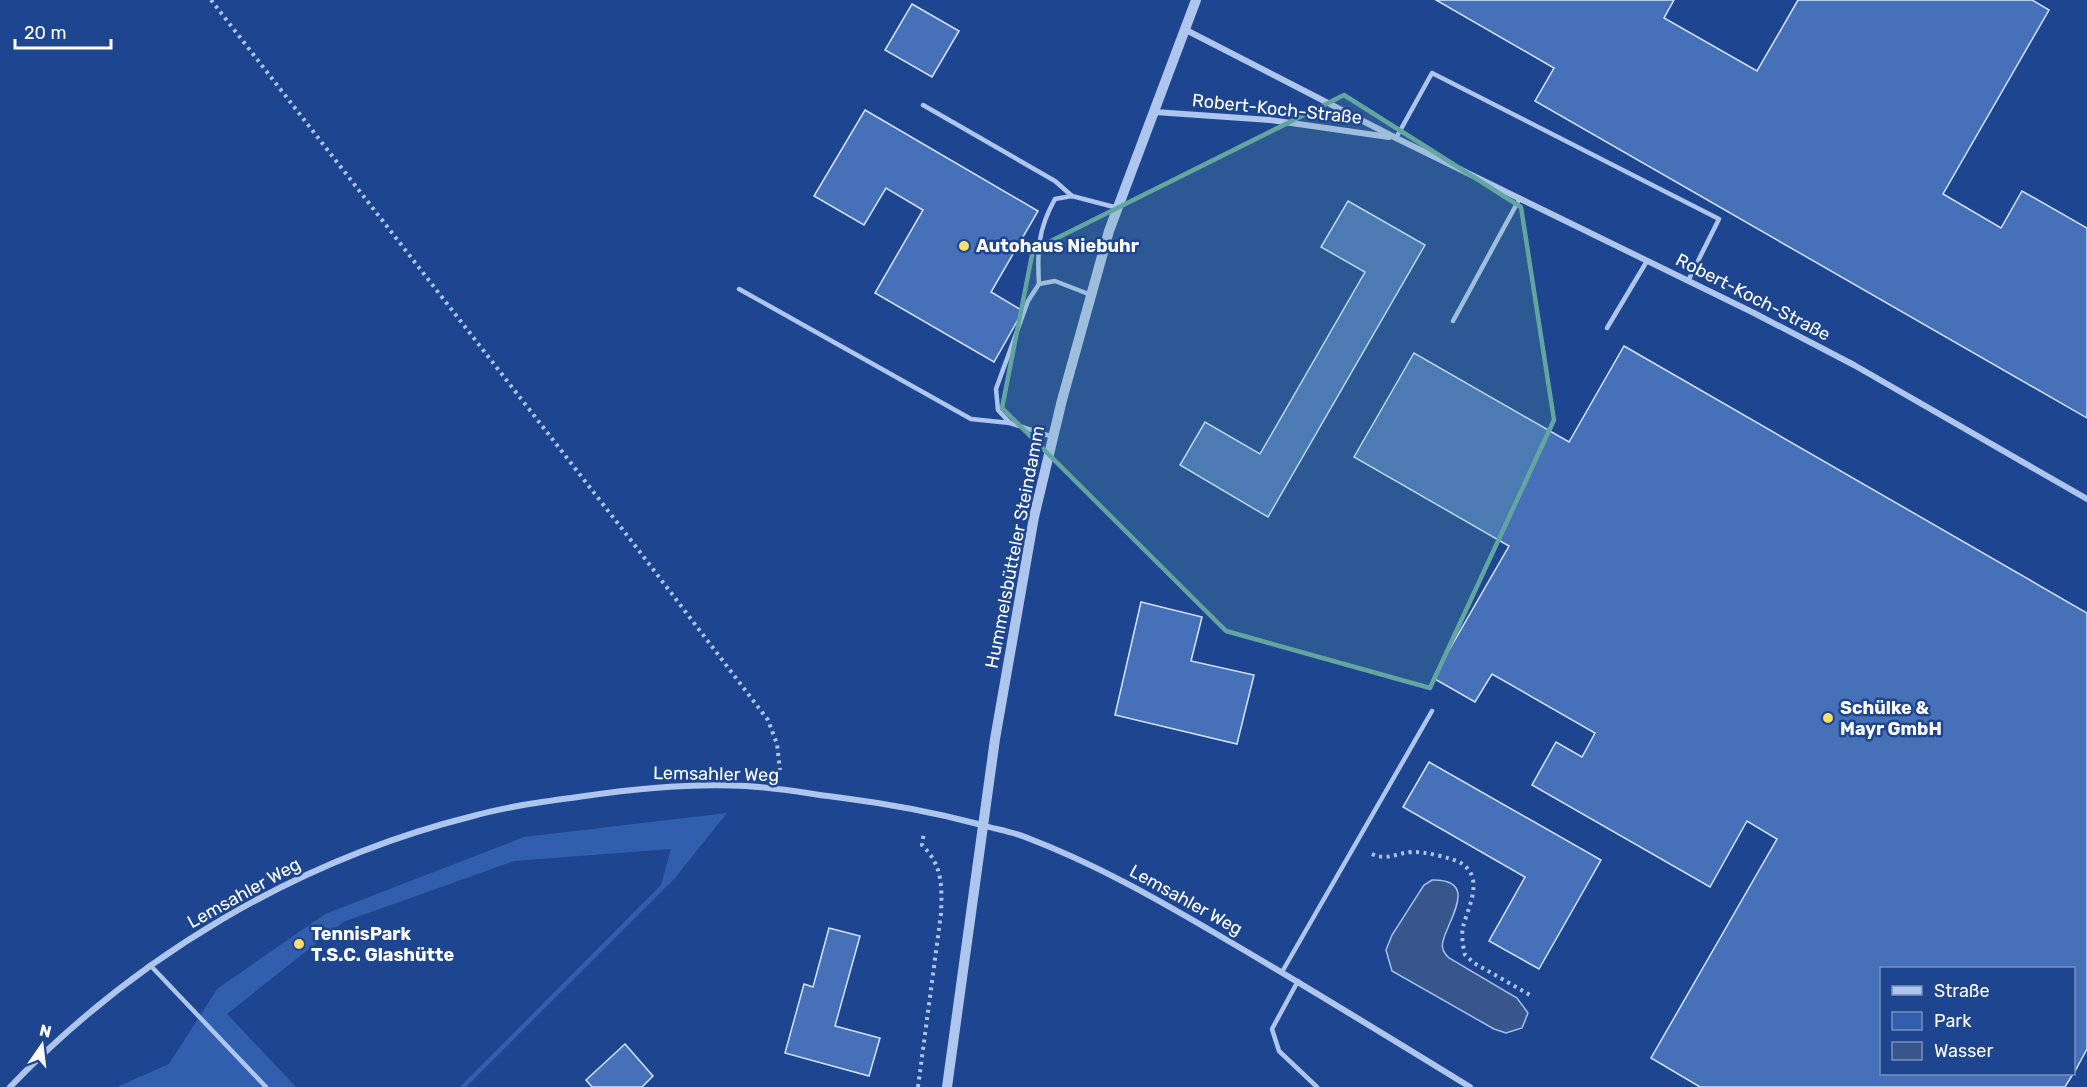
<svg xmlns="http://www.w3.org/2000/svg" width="2087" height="1087" font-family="Rubik,sans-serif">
<rect width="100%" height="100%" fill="#1e4690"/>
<polygon fill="#315fae" points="727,813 674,879 466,1087 460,1087 661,885 671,849 514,861 343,922 227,1014 296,1087 117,1087 169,1064 217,989 325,914 524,837"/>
<path fill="#39568c" stroke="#a2bfef" stroke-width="1.5" d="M1432,880C1480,879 1448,920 1443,941C1441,949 1444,953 1449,958L1517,998L1528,1013L1522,1028L1506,1033L1494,1029L1392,971L1386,950L1392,935L1424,885Z"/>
<g fill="#4670b8" stroke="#d4e2fa" stroke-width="1.5">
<polygon points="1436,0 1674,0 1664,18 1757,71 1798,0 2032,0 2049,10 1943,194 2001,228 2022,191 2087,228 2087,418 1535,101 1554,68"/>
<polygon points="912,4 959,31 932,77 885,50"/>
<polygon points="865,110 1038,211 991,292 1023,311 994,362 875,293 923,210 886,188 864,225 814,196"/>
<polygon points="1348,201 1425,245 1268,517 1180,465 1205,422 1260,454 1365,272 1321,247"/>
<polygon points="1624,346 2087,613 2087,1049 2074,1073 2074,968 1882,968 1882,1074 2073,1074 2065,1087 1700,1087 1651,1058 1777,839 1747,821 1710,887 1532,785 1556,742 1582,757 1595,733 1492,674 1475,702 1433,678 1509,546 1354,457 1414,353 1569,442"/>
<polygon points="1141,602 1202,617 1191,661 1254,675 1237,744 1115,715"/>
<polygon points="1429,762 1601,860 1539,969 1489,941 1525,877 1403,807"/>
<polygon points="829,928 860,936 835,1026 880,1038 869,1076 785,1053 804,984 813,987"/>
<polygon points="625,1044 653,1076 642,1087 592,1087 586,1080"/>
</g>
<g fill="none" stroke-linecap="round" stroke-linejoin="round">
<g stroke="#aec5ed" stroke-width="4" stroke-dasharray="3 4.5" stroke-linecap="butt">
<polyline points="211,0 630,539 768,720 777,744 780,770"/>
<path d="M1372,854C1387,861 1396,853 1412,852C1423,851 1452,858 1461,863C1485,878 1468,907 1463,927C1461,936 1463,946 1465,955L1474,963L1530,995"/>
<path d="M918,1087L941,914C942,886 943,866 922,845L924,832"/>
</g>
<g stroke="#aec5ed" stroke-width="4.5">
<polyline points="923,105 1055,181 1072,196"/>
<polyline points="1396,138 1432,73 1719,219 1688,281"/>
<path d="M1039,284C1037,251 1038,229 1055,199L1072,196L1118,208"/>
<polyline points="739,289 971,419 1010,423"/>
<polyline points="1453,321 1520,198"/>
<polyline points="1607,328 1647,261"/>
<polyline points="1053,437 1010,423 998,410 996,389 1028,301 1039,284 1055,281 1091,295"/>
<polyline points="150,965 266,1087"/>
<polyline points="1282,972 1432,711"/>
<polyline points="1298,981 1272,1029 1279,1051 1317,1087"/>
</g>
<g stroke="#aec5ed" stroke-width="6">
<polyline points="1186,30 1396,138 1754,313 1854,365 2087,499"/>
<polyline points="1155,112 1270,120 1389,137"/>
<path d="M10,1087C136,956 297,860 473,816C509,806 548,801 585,796C639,788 692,783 746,786C779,788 811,794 843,798C889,804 933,812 978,824C994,829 1010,831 1025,837C1094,863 1157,899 1220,936C1304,985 1387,1036 1470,1087"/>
</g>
<polyline stroke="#aec5ed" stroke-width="10" points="947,1087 995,739 1034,517 1062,400 1109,231 1196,0"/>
</g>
<path fill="#63a6a1" fill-opacity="0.2" stroke="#63a6a1" stroke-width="4.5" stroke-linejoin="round" d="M1344,95L1521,207L1554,420L1430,688L1226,631L1002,408L1033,250Z"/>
<g fill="#fcdf6d" stroke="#1e4690" stroke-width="2">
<circle cx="964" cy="246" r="6"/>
<circle cx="1828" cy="718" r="6"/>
<circle cx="299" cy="944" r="6"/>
</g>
<g text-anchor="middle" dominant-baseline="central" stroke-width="5" stroke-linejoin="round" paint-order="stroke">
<g font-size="18" fill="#fff" stroke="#1e4690">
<text transform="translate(1277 109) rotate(6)">Robert-Koch-Straße</text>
<text transform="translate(1753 297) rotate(27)">Robert-Koch-Straße</text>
<text transform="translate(1015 547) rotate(-79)">Hummelsbütteler Steindamm</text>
<text transform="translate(716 774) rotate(1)">Lemsahler Weg</text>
<text transform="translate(244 893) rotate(-29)">Lemsahler Weg</text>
<text transform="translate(1186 900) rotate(29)">Lemsahler Weg</text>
</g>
<g font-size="18" font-weight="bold" fill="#fff" stroke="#1e4690" text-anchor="start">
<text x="976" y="246">Autohaus Niebuhr</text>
<text x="1840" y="708">Schülke &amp;<tspan x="1840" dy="21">Mayr GmbH</tspan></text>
<text x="311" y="934">TennisPark<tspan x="311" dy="21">T.S.C. Glashütte</tspan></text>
</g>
</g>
<rect x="1880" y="967" width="195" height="108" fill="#1e4690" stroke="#7890bc" stroke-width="1.5"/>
<rect x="1892" y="986" width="30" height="9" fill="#aec5ed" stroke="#7890bc" stroke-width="1.5"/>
<text x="1934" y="997" font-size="18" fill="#ffffff">Straße</text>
<rect x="1892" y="1012" width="30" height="18" fill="#315fae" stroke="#7890bc" stroke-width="1.5"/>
<text x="1934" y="1027" font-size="18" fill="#ffffff">Park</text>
<rect x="1892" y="1042" width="30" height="18" fill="#39568c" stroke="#7890bc" stroke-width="1.5"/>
<text x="1934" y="1057" font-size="18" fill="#ffffff">Wasser</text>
<g transform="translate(42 1045) rotate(14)" stroke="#1e4690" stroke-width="4.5" paint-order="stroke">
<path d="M0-4.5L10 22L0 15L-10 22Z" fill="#ffffff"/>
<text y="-9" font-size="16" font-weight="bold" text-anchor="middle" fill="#ffffff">N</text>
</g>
<path d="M15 39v9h96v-9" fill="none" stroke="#ffffff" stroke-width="3"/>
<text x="24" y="39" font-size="18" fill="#ffffff" stroke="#1e4690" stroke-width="4.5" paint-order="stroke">20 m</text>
</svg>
